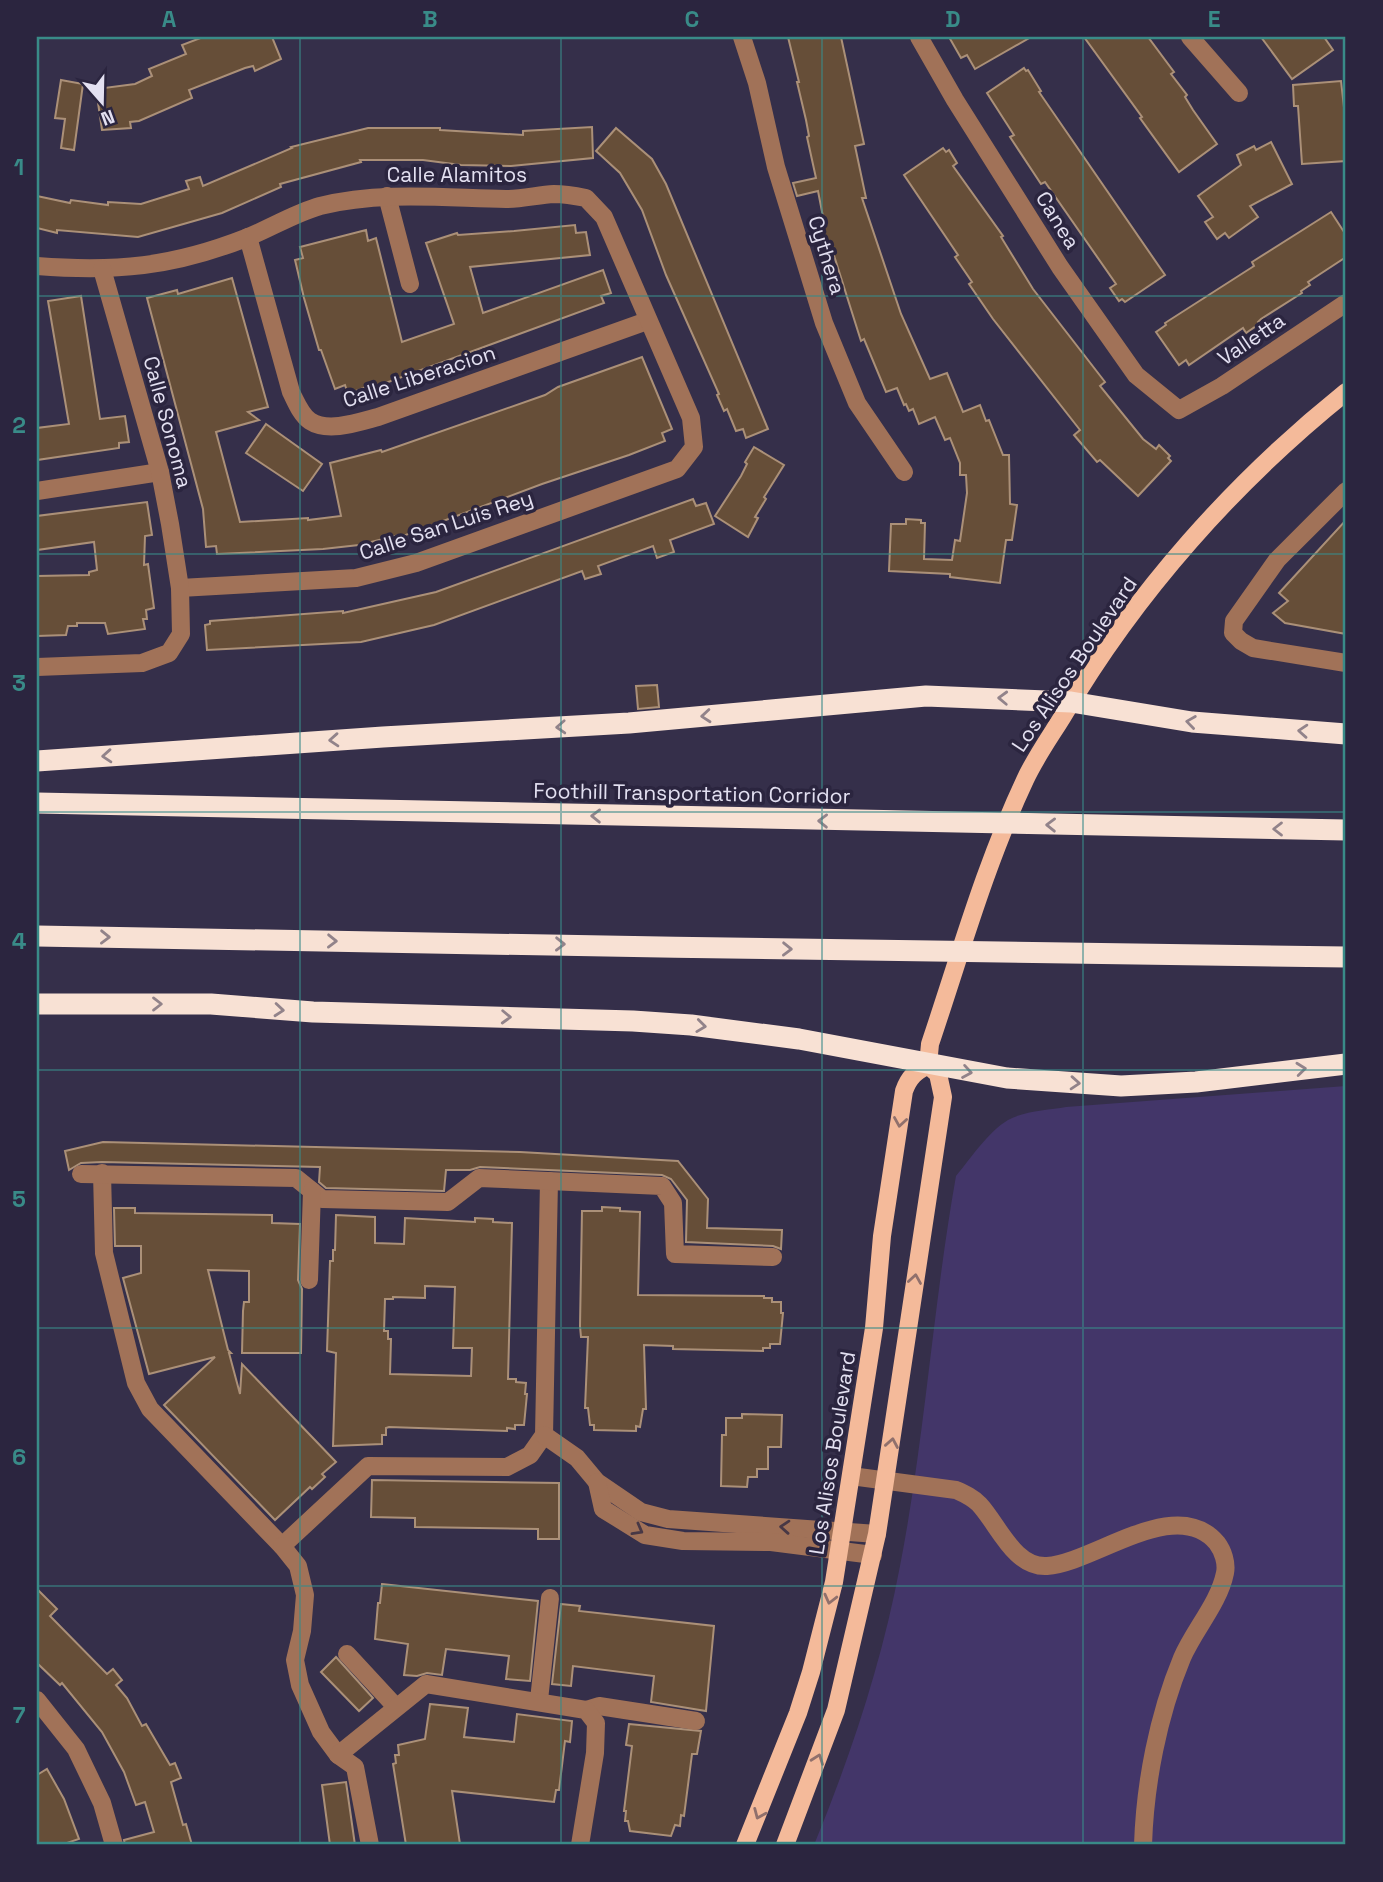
<svg xmlns="http://www.w3.org/2000/svg" width="1383" height="1882" font-family="'Space Grotesk',sans-serif">
<rect width="100%" height="100%" fill="#352f4a"/>
<path fill="#433669" d="M1346,1086V1845H814C851,1755 882,1662 900,1566C925,1437 933,1305 956,1176C971,1158 988,1132 1008,1120C1024,1111 1049,1110 1066,1107Z"/>
<g fill="#664e38" stroke="#ab9078" stroke-width="2" fill-rule="evenodd">
<polygon points="203,37 272,37 281,59 255,71 253,66 245,68 189,90 192,98 139,121 130,122 131,128 102,130 96,89 135,84 152,76 149,69 186,54 182,45"/>
<polygon points="788,37 841,37 864,144 855,146 866,198 862,198 901,314 930,379 947,373 963,412 980,405 986,421 989,420 1003,455 1009,455 1010,504 1017,505 1012,540 1006,540 1000,583 950,577 950,574 889,571 891,524 906,524 906,519 921,520 921,523 925,523 924,559 952,560 955,540 960,541 967,493 966,475 960,475 960,463 950,438 945,440 935,417 919,424 913,409 909,411 906,404 904,405 897,388 886,392 864,339 861,341 831,246 827,248 819,229 825,227 818,191 797,196 793,183 816,178 807,137 809,136 806,120 797,82 799,82"/>
<polygon points="949,37 1031,37 975,69 967,55 961,58"/>
<polygon points="1084,37 1148,37 1174,72 1171,74 1187,95 1185,97 1193,110 1217,144 1179,172 1140,118 1142,117"/>
<polygon points="1261,37 1324,37 1333,50 1292,79"/>
<polygon points="1024,68 1026,71 1028,70 1041,91 1039,92 1165,275 1125,302 1122,299 1119,301 1110,288 1116,284 1045,182 1041,184 1010,137 1014,135 987,93"/>
<polygon points="61,80 83,84 74,150 61,148 65,119 55,118"/>
<polygon points="1341,81 1346,125 1346,161 1302,164 1298,106 1294,106 1293,85"/>
<polygon points="592,127 593,158 511,166 461,165 423,160 360,160 361,162 280,184 281,187 222,213 138,237 57,230 57,233 37,228 37,196 70,203 71,200 108,205 108,202 141,204 189,189 186,181 200,177 203,186 292,148 291,147 368,128 440,128 440,130 523,135 523,131"/>
<polygon points="616,128 652,159 666,184 768,429 746,438 743,429 736,431 727,409 724,411 717,395 719,394 666,275 642,210 620,173 596,151"/>
<polygon points="1271,142 1292,184 1250,206 1258,217 1229,238 1225,233 1217,239 1205,222 1213,217 1198,196 1241,165 1237,155 1254,146 1256,150"/>
<polygon points="943,148 946,152 949,150 957,163 953,166 1003,236 1001,237 1033,289 1105,382 1100,386 1143,439 1156,449 1159,445 1170,456 1168,458 1171,461 1138,496 1100,460 1097,462 1074,435 1080,430 993,319 969,284 972,282 955,257 958,255 904,175"/>
<polygon points="1331,212 1346,235 1346,257 1308,282 1310,285 1301,291 1302,293 1261,319 1258,322 1259,324 1246,333 1243,328 1189,365 1186,360 1179,365 1156,332 1166,325 1165,323 1254,266 1252,262"/>
<polygon points="575,225 576,233 586,232 590,255 470,267 483,313 603,270 611,293 601,296 604,303 372,388 371,385 348,394 345,385 335,389 321,350 319,350 304,298 295,260 303,258 300,247 366,230 368,241 376,238 402,342 454,324 426,243 457,233 458,235 514,231"/>
<polygon points="232,278 268,407 248,412 259,420 216,432 240,522 308,518 308,520 341,516 330,463 381,450 382,452 545,395 558,387 642,357 672,429 662,433 665,441 629,455 542,484 403,536 399,535 359,545 323,549 217,554 216,546 206,547 203,509 147,298 177,290 178,294"/>
<polygon points="81,296 100,419 125,416 129,442 119,443 119,448 37,460 37,428 69,424 48,301"/>
<polygon points="266,424 322,464 303,491 246,453"/>
<polygon points="754,447 784,465 764,497 766,499 755,517 758,518 748,537 715,516 741,476 747,464 745,462"/>
<polygon points="693,499 696,506 706,503 714,524 670,540 674,552 657,558 653,546 598,566 601,574 585,579 582,571 434,625 361,642 207,650 205,625 210,624 210,621 343,611 343,613 436,592"/>
<polygon points="147,502 152,535 145,536 144,565 148,564 154,608 146,610 147,619 143,619 145,629 108,634 105,623 77,623 77,626 68,626 66,635 37,636 37,576 89,575 89,572 97,570 94,542 37,550 37,516"/>
<polygon points="1346,520 1346,634 1285,623 1273,613 1288,601 1279,593"/>
<polygon points="657,685 659,707 638,709 636,686"/>
<polygon points="103,1142 520,1152 678,1161 708,1199 707,1228 782,1230 781,1249 773,1246 686,1242 687,1200 671,1179 662,1175 480,1167 470,1170 446,1170 444,1191 326,1188 319,1182 320,1167 102,1162 81,1163 69,1170 65,1151"/>
<polygon points="602,1207 620,1208 620,1211 640,1212 638,1295 764,1296 764,1298 772,1298 772,1302 781,1302 781,1313 783,1313 780,1344 770,1344 770,1348 763,1348 763,1351 673,1349 673,1346 644,1345 646,1409 643,1409 640,1427 636,1426 636,1431 594,1430 594,1425 590,1425 588,1408 585,1408 588,1337 581,1337 580,1326 582,1211 602,1211"/>
<polygon points="114,1208 135,1208 135,1213 272,1215 272,1223 300,1224 298,1280 302,1289 301,1353 242,1353 243,1311 244,1302 249,1302 249,1271 208,1270 228,1350 231,1353 229,1353 240,1394 242,1364 336,1462 322,1474 325,1477 312,1489 310,1487 275,1520 164,1405 215,1357 149,1374 123,1278 141,1273 141,1246 115,1246"/>
<path d="M336,1215L375,1217V1243L404,1244L405,1218L475,1222V1218L493,1219V1222L512,1223L508,1379H516V1382L526,1383L525,1394H527L524,1425H515V1429L507,1428V1431L389,1427L386,1428V1435H382V1444L333,1446L336,1353L327,1351L330,1261H333V1250H335ZM425,1286L455,1287L453,1348H472L471,1376L390,1374L391,1339H388V1331H384L385,1299H393V1297L425,1298Z"/>
<polygon points="742,1414 782,1415 781,1447 768,1447 768,1469 757,1469 757,1477 748,1477 747,1487 721,1486 722,1435 726,1435 726,1418 742,1418"/>
<polygon points="372,1480 559,1483 559,1539 538,1539 538,1529 415,1527 415,1518 371,1517"/>
<polygon points="382,1584 538,1601 530,1681 506,1679 509,1656 446,1649 442,1675 427,1673 417,1676 404,1675 408,1644 375,1639 378,1603 380,1603"/>
<polygon points="37,1589 57,1609 50,1616 107,1674 113,1669 122,1680 116,1685 127,1698 142,1726 146,1724 170,1765 175,1763 181,1778 171,1782 183,1825 186,1824 192,1845 125,1845 124,1840 154,1832 145,1802 136,1805 124,1772 102,1732 62,1683 60,1685 37,1663"/>
<polygon points="561,1604 580,1606 579,1611 714,1626 706,1711 651,1702 654,1676 573,1666 571,1686 552,1684"/>
<polygon points="336,1657 373,1698 359,1711 321,1672"/>
<polygon points="430,1704 468,1708 464,1737 514,1742 517,1714 572,1721 570,1742 565,1741 559,1790 556,1790 554,1802 452,1791 460,1844 406,1845 393,1764 396,1763 395,1755 399,1755 398,1745 425,1739"/>
<polygon points="629,1724 701,1731 697,1754 692,1754 684,1816 681,1815 680,1826 675,1825 671,1836 630,1831 628,1821 625,1821 626,1811 624,1811 632,1746 626,1745"/>
<polygon points="47,1769 64,1799 79,1839 61,1845 37,1845 37,1775"/>
<polygon points="346,1782 355,1845 330,1845 322,1785"/>
</g>
<g fill="none" stroke-linecap="round" stroke-linejoin="round">
<g stroke="#a17258" stroke-width="18">
<polyline points="742,37 757,83 776,167 824,323 857,403 904,472"/>
<polyline points="919,37 955,100 1060,267 1136,375 1179,410 1222,386 1346,303"/>
<polyline points="1190,37 1239,93"/>
<polyline points="387,196 410,284"/>
<path d="M248,237L291,392C296,402 301,415 310,421C328,433 359,422 378,417L647,321"/>
<path d="M37,266C116,272 172,267 246,238C271,228 295,213 320,206C381,191 444,198 506,199C522,199 538,195 554,194C565,194 576,196 586,198L604,217L691,418L694,447L677,469L416,563L356,578L180,588"/>
<polyline points="37,491 160,472"/>
<polyline points="1346,491 1277,560 1234,621 1233,633 1241,641 1253,648 1346,663"/>
<polyline points="37,667 142,663 169,653 181,634 180,588 170,524 160,472 102,269"/>
<polyline points="102,1173 104,1253 136,1383 150,1409 282,1546 368,1466 507,1467 530,1455 544,1435 549,1181"/>
<polyline points="81,1174 296,1178 322,1199 448,1202 479,1178 662,1186 673,1203 675,1254 773,1257"/>
<polyline points="309,1280 312,1191"/>
<polyline points="544,1435 577,1458 597,1482 641,1512 668,1519 877,1534"/>
<path d="M851,1476L956,1490C965,1494 972,1497 979,1504C998,1524 1014,1568 1047,1566C1094,1563 1176,1494 1217,1543C1223,1551 1227,1563 1225,1573C1219,1603 1194,1630 1182,1658C1158,1716 1145,1783 1143,1845"/>
<polyline points="597,1482 603,1509 645,1535 683,1541 771,1542 873,1555"/>
<polyline points="282,1546 298,1566 305,1595 302,1631 295,1660 300,1685 321,1732 338,1755"/>
<polyline points="347,1654 396,1707"/>
<polyline points="37,1700 76,1749 102,1803 114,1845"/>
<polyline points="539,1700 550,1598"/>
<polyline points="586,1710 599,1706 696,1721"/>
<polyline points="370,1845 355,1767 338,1755 426,1684 586,1710 596,1723 595,1753 580,1845"/>
</g>
<g stroke="#f4ba9a" stroke-width="18">
<path d="M745,1845L798,1713L811,1672L834,1582L874,1328L882,1236L904,1091C909,1077 915,1072 928,1065"/>
<path d="M785,1845L836,1710L877,1534L943,1097L938,1074L928,1065L930,1044C960,955 985,865 1025,780C1035,758 1050,737 1063,716C1136,592 1234,482 1346,392"/>
</g>
<g stroke="#f8e1d4" stroke-width="21">
<polyline points="37,761 383,737 629,723 926,696 1071,702 1192,722 1346,734"/>
<polyline points="37,803 1346,830"/>
<path d="M37,936C473,943 910,953 1346,957"/>
<polyline points="37,1004 211,1004 313,1012 633,1021 691,1025 799,1039 1007,1078 1121,1086 1196,1082 1346,1064"/>
</g>
</g>
<defs><path id="oneway-chevron" d="M-2-3.5L2.5 0L-2 3.5" fill="none" stroke-width="1.6" stroke-linecap="round" stroke-linejoin="round" transform="scale(1.75)"/></defs>
<g stroke="#92838a">
<use href="#oneway-chevron" transform="translate(1003 698) rotate(-178)"/>
<use href="#oneway-chevron" transform="translate(706 716) rotate(175)"/>
<use href="#oneway-chevron" transform="translate(1191 722) rotate(-172)"/>
<use href="#oneway-chevron" transform="translate(561 727) rotate(177)"/>
<use href="#oneway-chevron" transform="translate(1303 731) rotate(-176)"/>
<use href="#oneway-chevron" transform="translate(334 740) rotate(176)"/>
<use href="#oneway-chevron" transform="translate(107 756) rotate(176)"/>
<use href="#oneway-chevron" transform="translate(596 816) rotate(-179)"/>
<use href="#oneway-chevron" transform="translate(823 821) rotate(-179)"/>
<use href="#oneway-chevron" transform="translate(1051 825) rotate(-179)"/>
<use href="#oneway-chevron" transform="translate(1278 829) rotate(-180)"/>
<use href="#oneway-chevron" transform="translate(105 937) rotate(1)"/>
<use href="#oneway-chevron" transform="translate(332 941) rotate(1)"/>
<use href="#oneway-chevron" transform="translate(560 944) rotate(1)"/>
<use href="#oneway-chevron" transform="translate(787 949) rotate(1)"/>
<use href="#oneway-chevron" transform="translate(157 1004)"/>
<use href="#oneway-chevron" transform="translate(279 1010) rotate(5)"/>
<use href="#oneway-chevron" transform="translate(506 1017) rotate(2)"/>
<use href="#oneway-chevron" transform="translate(701 1026) rotate(7)"/>
<use href="#oneway-chevron" transform="translate(1301 1069) rotate(-6)"/>
<use href="#oneway-chevron" transform="translate(967 1072) rotate(10)"/>
<use href="#oneway-chevron" transform="translate(1075 1083) rotate(4)"/>
</g>
<g stroke="#90706c">
<use href="#oneway-chevron" transform="translate(900 1122) rotate(99)"/>
<use href="#oneway-chevron" transform="translate(915 1279) rotate(-81)"/>
<use href="#oneway-chevron" transform="translate(892 1443) rotate(-80)"/>
<use href="#oneway-chevron" transform="translate(830 1599) rotate(104)"/>
<use href="#oneway-chevron" transform="translate(818 1759) rotate(-70)"/>
<use href="#oneway-chevron" transform="translate(759 1814) rotate(113)"/>
</g>
<g stroke="#483845">
<use href="#oneway-chevron" transform="translate(785 1527) rotate(-176)"/>
<use href="#oneway-chevron" transform="translate(638 1530) rotate(29)"/>
</g>
<path fill="none" stroke="#398b88" stroke-width="2" stroke-opacity="0.55" d="M300,37V1845M561,37V1845M822,37V1845M1083,37V1845M37,296H1346M37,554H1346M37,812H1346M37,1070H1346M37,1328H1346M37,1586H1346"/>
<g text-anchor="middle" dominant-baseline="central" stroke-width="7" stroke-linejoin="round" paint-order="stroke">
<g font-size="21" fill="#e3e0f1" stroke="#2b253f">
<text x="457" y="174">Calle Alamitos</text>
<text transform="translate(1058 220) rotate(58)">Canea</text>
<text transform="translate(827 255) rotate(73)">Cythera</text>
<text transform="translate(1251 339) rotate(-34)">Valletta</text>
<text transform="translate(419 376) rotate(-18)">Calle Liberacion</text>
<text transform="translate(168 422) rotate(75)">Calle Sonoma</text>
<text transform="translate(446 525) rotate(-18)">Calle San Luis Rey</text>
<text transform="translate(1074 664) rotate(-56)">Los Alisos Boulevard</text>
<text transform="translate(692 793) rotate(1)">Foothill Transportation Corridor</text>
<text transform="translate(832 1453) rotate(-81)">Los Alisos Boulevard</text>
</g>
</g>
<rect width="1383" height="1882" fill="none" stroke="#2b253f" stroke-width="77"/>
<g transform="translate(102 102) rotate(160)" stroke="#2b253f" stroke-width="5" paint-order="stroke">
<path d="M0-5L12 26L0 18L-12 26Z" fill="#e3e0f1"/>
<text y="-10" font-size="19" font-weight="bold" text-anchor="middle" fill="#e3e0f1">N</text>
</g>
<rect x="38" y="38" width="1306" height="1805" fill="none" stroke="#398b88" stroke-width="2.5"/>
<g font-size="23" text-anchor="middle" font-weight="bold" fill="#398b88">
<text x="169" y="27">A</text>
<text x="430" y="27">B</text>
<text x="692" y="27">C</text>
<text x="953" y="27">D</text>
<text x="1214" y="27">E</text>
<text x="19" y="175">1</text>
<text x="19" y="433">2</text>
<text x="19" y="691">3</text>
<text x="19" y="949">4</text>
<text x="19" y="1207">5</text>
<text x="19" y="1465">6</text>
<text x="19" y="1723">7</text>
</g>
</svg>
